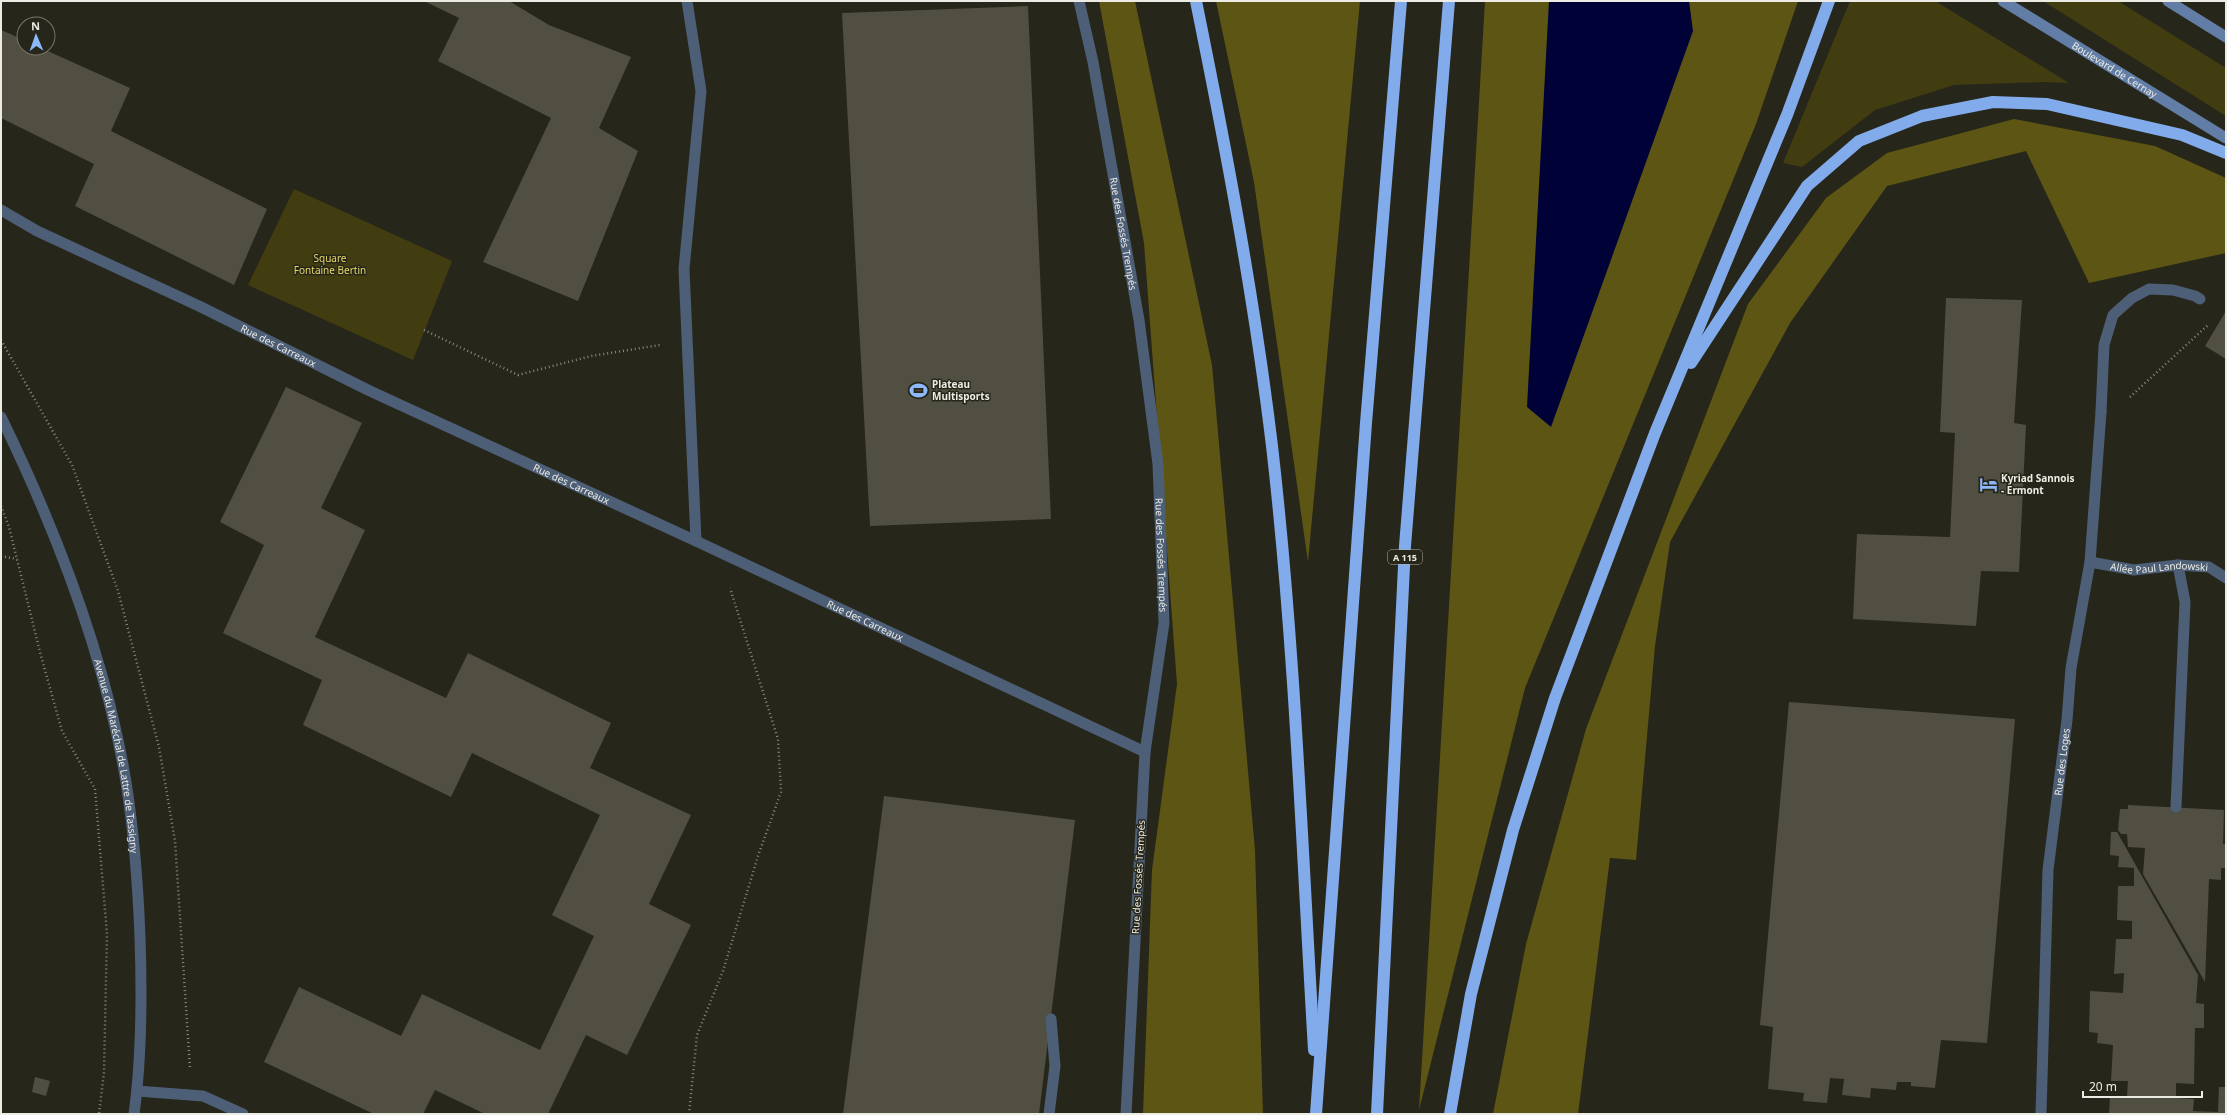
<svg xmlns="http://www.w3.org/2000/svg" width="2227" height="1115" font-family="'Noto Sans',sans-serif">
<rect width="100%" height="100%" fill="#27261a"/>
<g fill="#423d11">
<polygon points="1850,1 1935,1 2069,83 2045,82 1954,85 1875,110 1802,167 1783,163"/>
<polygon points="2043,1 2118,1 2226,68 2226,116"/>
<polygon points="294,189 452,261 413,360 248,285"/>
</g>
<g fill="#5d5514">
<polygon points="1099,1 1135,1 1212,365 1255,850 1263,1114 1143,1114 1152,870 1177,684 1144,243"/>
<polygon points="1216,1 1360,1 1308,562 1254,182"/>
<polygon points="1485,1 1798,1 1756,124 1525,688 1419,1110"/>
<polygon points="2014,119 2155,146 2226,178 2226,253 2089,283 2026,151 1887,186 1790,323 1670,542 1655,646 1636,860 1610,858 1578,1114 1493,1114 1526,944 1586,729 1748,304 1826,198 1887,153"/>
</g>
<polygon fill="#000136" points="1549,1 1689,1 1693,31 1551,427 1527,407"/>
<g fill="#504f42">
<polygon points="424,1 509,1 549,25 631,57 599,128 638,151 578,301 483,262 551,118 438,61 459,18"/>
<polygon points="1028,6 1051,519 870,526 842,13"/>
<polygon points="1,30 24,40 24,48 41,48 130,88 111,131 267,209 234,285 75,206 94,164 1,118"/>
<polygon points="1946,298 2022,300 2014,423 2026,425 2019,572 1981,571 1976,626 1853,619 1857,534 1950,537 1955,433 1940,432"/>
<polygon points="2226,311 2226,359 2205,346"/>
<polygon points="286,387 362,423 321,508 365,530 315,637 446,698 468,653 611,723 590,768 691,815 649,904 691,925 627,1055 586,1035 548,1114 485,1114 435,1090 423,1114 374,1114 264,1062 299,987 401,1036 422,994 540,1050 594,936 552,915 600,815 472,753 451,797 303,725 322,680 223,633 264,545 220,522"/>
<polygon points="1789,702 2015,719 1987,1043 1941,1040 1935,1088 1911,1086 1911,1082 1897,1082 1896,1090 1871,1088 1870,1098 1842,1095 1844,1079 1830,1078 1827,1103 1803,1101 1804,1093 1768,1089 1773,1027 1760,1025"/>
<polygon points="884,796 1075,820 1039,1114 843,1114"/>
<polygon points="2128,805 2224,810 2223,844 2226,844 2226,868 2221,868 2221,880 2209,879 2205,982 2143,874 2145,848 2128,847 2127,834 2121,834 2118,830 2120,809 2128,809"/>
<polygon points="2111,832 2117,832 2198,975 2196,1003 2204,1004 2204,1028 2195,1028 2194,1084 2176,1083 2176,1098 2194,1099 2193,1111 2218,1112 2219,1087 2226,1087 2226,1114 2109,1114 2110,1096 2127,1096 2128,1081 2111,1081 2113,1045 2097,1043 2098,1033 2089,1032 2090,991 2123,993 2124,973 2114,974 2116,939 2132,939 2132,921 2117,920 2118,886 2134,886 2134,868 2118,867 2119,856 2110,855"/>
<polygon points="35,1077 50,1081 46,1096 32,1092"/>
</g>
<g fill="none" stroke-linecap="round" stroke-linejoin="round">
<g stroke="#89887e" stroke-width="2.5" stroke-dasharray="1 3" stroke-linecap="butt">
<polyline points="424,330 518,375 591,356 660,345"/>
<polyline points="1,340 72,465 118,591 159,747 175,841 190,1068"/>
<polyline points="2130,397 2208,325"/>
<polyline points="1,506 9,527 41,656 62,731 95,789 107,934 104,1072 99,1114"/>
<polyline points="1,556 17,559"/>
<polyline points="689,1114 697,1035 723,971 758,856 781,792 778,739 730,588"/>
</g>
<g stroke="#4d5e77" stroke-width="11">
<polyline points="687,1 701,91 684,269 696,541"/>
<polyline points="2101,412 2104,345 2113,315 2132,298 2149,289 2173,290 2195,296 2200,299"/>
<polyline points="2176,807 2185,602 2178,565"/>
<polyline points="1049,1114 1055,1066 1051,1019"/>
</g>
<g stroke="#4d5e77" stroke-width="11">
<path id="s1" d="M1079,1L1093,62L1139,320L1158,464L1164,623L1145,752L1126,1114"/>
<path id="s2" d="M1,210L37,231L199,306L370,391L696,541L1145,752"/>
<path id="s3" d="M2090,562L2134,570L2178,565L2209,567L2226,578"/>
<polyline points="137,1091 203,1096 243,1114"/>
<path id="s4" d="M2041,1114L2048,870L2067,720L2071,668L2090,562L2101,412"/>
</g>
<path stroke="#4d5e77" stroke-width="11" id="s5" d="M1,417C57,532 105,655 126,782C134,833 138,885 140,937C142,996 142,1056 134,1114"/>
<g stroke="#627da6" stroke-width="11">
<path id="s6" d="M2003,1L2226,138"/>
<polyline points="2168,1 2226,37"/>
</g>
<g stroke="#81abeb" stroke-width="12">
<path d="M1196,1C1226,149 1254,296 1272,446C1295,646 1302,849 1314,1050"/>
<polyline points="1691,363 1807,186 1859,141 1922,116 1993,102 2047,104 2182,135 2226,153"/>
<polyline points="1316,1114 1366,423 1401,1"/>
<polyline points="1377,1114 1405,546 1449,1"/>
<polyline points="1450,1114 1471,994 1513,830 1555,698 1655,433 1787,115 1829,1"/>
</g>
</g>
<defs>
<symbol id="stadium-bare" viewBox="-9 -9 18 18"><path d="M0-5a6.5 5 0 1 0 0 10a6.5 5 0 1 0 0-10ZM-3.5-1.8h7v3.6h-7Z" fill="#8db9fc" stroke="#27261a" stroke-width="2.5" paint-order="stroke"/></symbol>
<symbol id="hotel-bare" viewBox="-9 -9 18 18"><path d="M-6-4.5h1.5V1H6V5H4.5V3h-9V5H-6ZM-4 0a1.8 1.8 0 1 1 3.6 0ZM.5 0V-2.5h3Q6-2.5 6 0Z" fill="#8db9fc" stroke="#27261a" stroke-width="2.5" paint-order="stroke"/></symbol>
</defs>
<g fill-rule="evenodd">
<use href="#stadium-bare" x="906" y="378" width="25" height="25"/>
<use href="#hotel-bare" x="1976" y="472" width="25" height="25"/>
</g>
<g text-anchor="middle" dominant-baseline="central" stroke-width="3" stroke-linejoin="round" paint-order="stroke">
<rect fill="#27261a" stroke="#b2b1a7" stroke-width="1" x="1388" y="550" width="34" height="14" rx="3"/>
<g font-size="9" font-weight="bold" fill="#edece4">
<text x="1405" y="557">A 115</text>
</g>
<g font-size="10" fill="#edece4" stroke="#27261a">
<text stroke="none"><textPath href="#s6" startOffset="131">Boulevard de Cernay</textPath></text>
<text stroke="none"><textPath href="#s1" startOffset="237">Rue des Fossés Trempés</textPath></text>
<text stroke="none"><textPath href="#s2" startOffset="309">Rue des Carreaux</textPath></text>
<text stroke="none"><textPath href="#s2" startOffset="633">Rue des Carreaux</textPath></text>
<text stroke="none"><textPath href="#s1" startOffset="561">Rue des Fossés Trempés</textPath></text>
<text stroke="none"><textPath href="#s3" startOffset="70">Allée Paul Landowski</textPath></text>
<text stroke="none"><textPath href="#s2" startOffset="957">Rue des Carreaux</textPath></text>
<text stroke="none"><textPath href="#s5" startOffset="360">Avenue du Maréchal de Lattre de Tassigny</textPath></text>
<text stroke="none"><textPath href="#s4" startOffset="353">Rue des Loges</textPath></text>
<text transform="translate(1138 877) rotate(-87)">Rue des Fossés Trempés</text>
</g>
<g font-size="10" fill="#e6d867" stroke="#27261a">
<text x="330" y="258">Square<tspan x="330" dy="12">Fontaine Bertin</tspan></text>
</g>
<g font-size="10" font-weight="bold" fill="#edece4" stroke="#27261a" text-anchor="start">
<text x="932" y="384">Plateau<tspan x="932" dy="12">Multisports</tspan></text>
<text x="2001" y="478">Kyriad Sannois<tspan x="2001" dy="12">- Ermont</tspan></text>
</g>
</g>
<rect width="2227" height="1115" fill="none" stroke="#edece4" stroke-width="4"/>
<g transform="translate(36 36) rotate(358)"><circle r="19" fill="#27261a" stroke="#76756b"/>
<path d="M0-3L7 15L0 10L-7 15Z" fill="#8db9fc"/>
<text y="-6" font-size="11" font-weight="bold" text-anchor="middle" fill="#edece4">N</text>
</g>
<path d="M2083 1091v6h119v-6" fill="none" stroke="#edece4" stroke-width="2"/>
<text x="2089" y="1091" font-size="12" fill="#edece4" stroke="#27261a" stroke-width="3" paint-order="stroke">20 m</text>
</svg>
